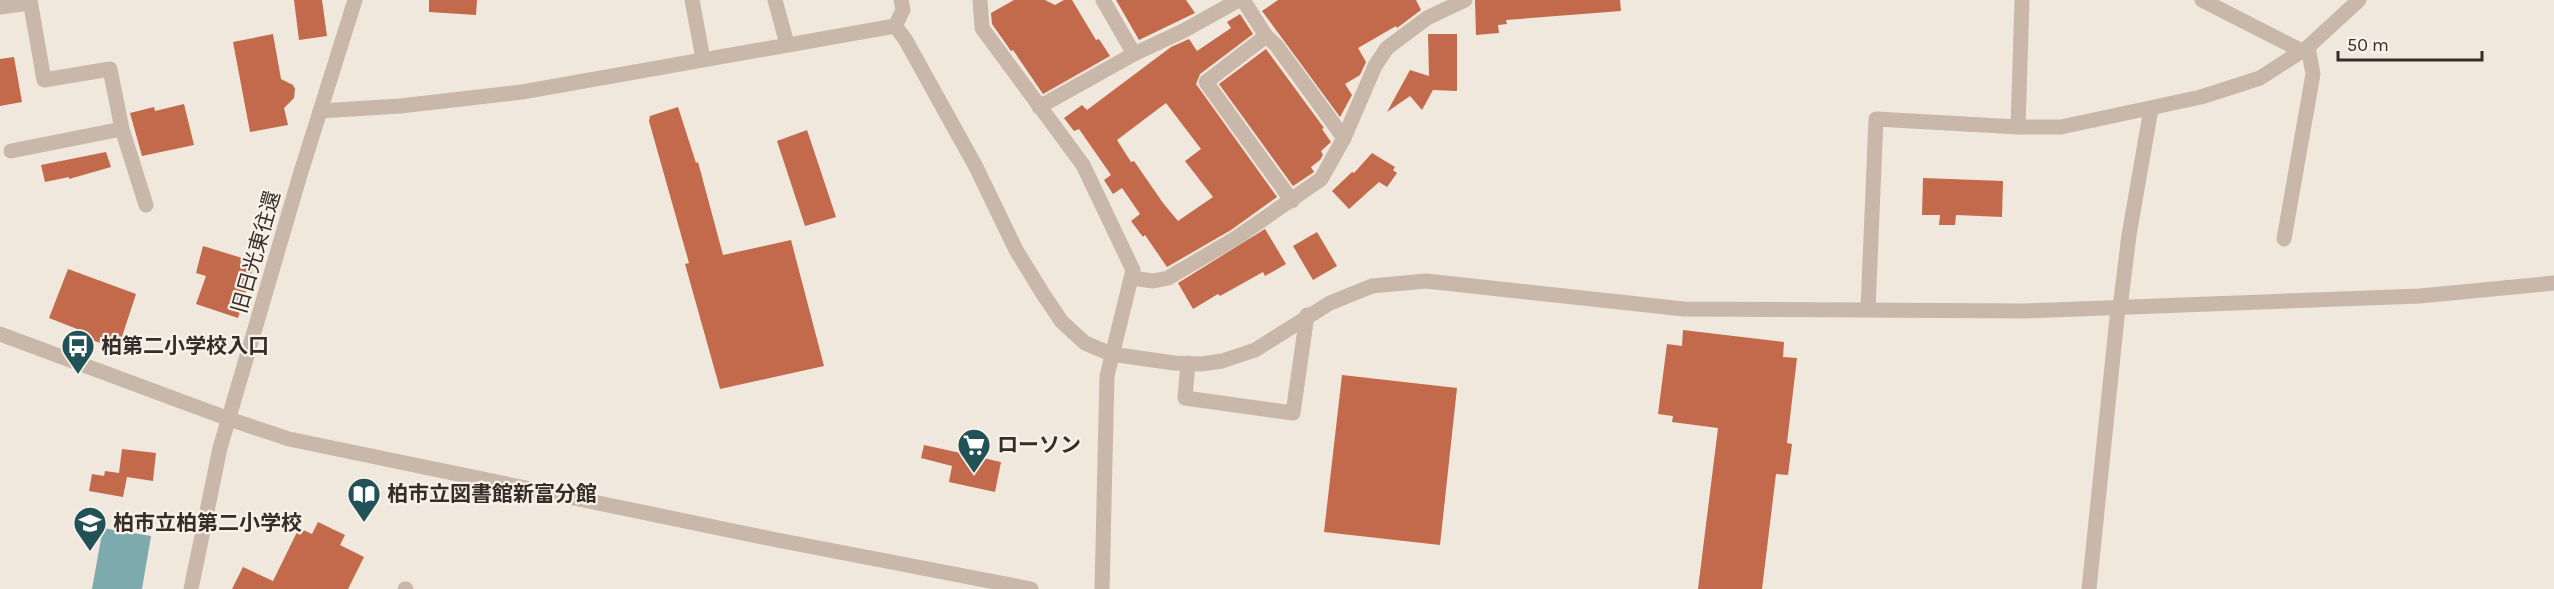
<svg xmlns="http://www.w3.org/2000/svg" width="2554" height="589" font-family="Karla,'Noto Sans JP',sans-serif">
<rect width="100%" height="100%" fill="#f1e8dd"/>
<polygon fill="#7daaad" points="103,528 151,536 142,589 92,589"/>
<g fill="#c26a4b" fill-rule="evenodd">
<polygon points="294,0 322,0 327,36 299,40"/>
<polygon points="429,0 477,0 476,15 429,12"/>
<polygon points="1014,0 1045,0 1055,5 1064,0 1072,0 1096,40 1099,39 1110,56 1043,94 1013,50 1011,51 992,24 991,13"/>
<polygon points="1116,0 1186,0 1195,13 1139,40"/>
<polygon points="1278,0 1416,0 1421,10 1397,28 1396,26 1358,48 1366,62 1360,75 1345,84 1352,95 1340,117 1262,11"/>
<polygon points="1475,0 1620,0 1621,11 1506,20 1507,24 1498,25 1499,33 1476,35"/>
<path d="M1240,14L1253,34L1200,74L1196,84L1277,197L1231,230L1167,267L1145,235L1143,237L1131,221L1140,214L1122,188L1113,194L1104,180L1111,175L1079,129L1074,131L1064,118L1082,105L1087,110L1171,47L1189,39L1197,51L1231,28L1227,22ZM1166,103L1201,149L1185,161L1213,197L1178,221L1163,203L1134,161L1131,162L1117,140Z"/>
<polygon points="273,34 281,79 293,85 295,89 294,98 284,108 288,125 250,132 233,42"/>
<polygon points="1428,34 1457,34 1457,91 1433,90 1422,110 1410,96 1387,112 1410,70 1429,76"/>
<polygon points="1266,49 1324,128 1322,129 1331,142 1321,151 1323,155 1320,160 1311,167 1314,172 1293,186 1219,84"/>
<polygon points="14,57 22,102 0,106 0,59"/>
<polygon points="184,104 194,145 142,156 130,113 154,107 155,111"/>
<polygon points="678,107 696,163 698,162 723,255 791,240 824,366 720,389 685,264 689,263 649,121 650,116"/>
<polygon points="807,130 836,217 805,226 777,141"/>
<polygon points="106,152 111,167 69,179 69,177 45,182 41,165"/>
<polygon points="1372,153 1395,167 1393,170 1397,173 1387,187 1379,182 1349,209 1332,191 1352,172 1354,173"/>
<polygon points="1923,178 2003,181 2002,217 1956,215 1955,225 1939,225 1940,215 1922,215"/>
<polygon points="1265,229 1286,264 1265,276 1263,272 1220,296 1218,294 1193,309 1178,283"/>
<polygon points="1317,232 1337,266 1313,280 1293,246"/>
<polygon points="203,246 242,258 240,265 253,268 238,318 196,304 206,276 196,273"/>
<polygon points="68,269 136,294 118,349 89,339 90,334 49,318"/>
<polygon points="1683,330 1784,342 1783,357 1797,358 1787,443 1792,444 1788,475 1776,474 1762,589 1698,589 1718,428 1672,422 1673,416 1658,414 1667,344 1682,346"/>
<polygon points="1342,375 1457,388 1440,545 1324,532"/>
<polygon points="924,445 1001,462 995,492 949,482 952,466 921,458"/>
<polygon points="122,449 156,453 153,481 127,477 123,497 89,491 92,474 104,476 105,471 119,473"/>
<polygon points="318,522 345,535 340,545 364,557 348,589 232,589 243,567 273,581 299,528 312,534"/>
</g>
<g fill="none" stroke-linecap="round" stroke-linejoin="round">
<g stroke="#c9b8a9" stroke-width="15">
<polyline points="30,0 44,80 110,69 122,129 146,205"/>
<polyline points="692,0 703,59"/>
<polyline points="775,0 787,44"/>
<polyline points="901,0 903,10 895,26 905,39 976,167 1016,250 1043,294 1062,322 1085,343 1111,354 1174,363 1201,364 1222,361 1255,350 1330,303 1372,286 1426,281 1684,309 2024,311 2420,296 2554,283"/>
<polyline points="980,0 982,28 1083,165 1133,270 1107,376 1102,589"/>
<polyline points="1103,0 1134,54"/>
<polyline points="1243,0 1266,36 1276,45 1344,138"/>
<polyline points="2202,0 2302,51"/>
<polyline points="0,7 30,3"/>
<polyline points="1266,36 1206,82 1292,201"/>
<polyline points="1039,107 1134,54 1183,31 1239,0"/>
<polyline points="320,111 400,106 522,92 895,26"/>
<polyline points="2018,127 2022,0"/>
<polyline points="11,151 122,129"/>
<polyline points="2284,239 2313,74 2308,47"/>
<polyline points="1132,278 1153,281 1168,278 1236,238 1321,179 1344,138 1375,66 1387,48 1427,18 1465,0"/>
<polyline points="2120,308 2129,235 2151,109"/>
<polyline points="1868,309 1876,119 2018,127 2061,127 2201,97 2260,78 2308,47 2359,0"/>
<polyline points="0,334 229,419 289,439 772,539 1031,589"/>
<polyline points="1188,363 1185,398 1293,413 1307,315"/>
<polyline points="191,589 220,448 300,175 355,0"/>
<polyline points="405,589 406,589"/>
<polyline points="2089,589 2118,308"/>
</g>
</g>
<defs>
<symbol id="bus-pin" viewBox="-11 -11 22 30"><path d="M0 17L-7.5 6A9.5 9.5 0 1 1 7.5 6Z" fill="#205257" stroke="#f9f2e9"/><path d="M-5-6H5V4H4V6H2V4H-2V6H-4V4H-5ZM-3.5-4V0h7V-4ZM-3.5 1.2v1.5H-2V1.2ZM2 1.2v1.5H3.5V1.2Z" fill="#fff"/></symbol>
<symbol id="supermarket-pin" viewBox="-11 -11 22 30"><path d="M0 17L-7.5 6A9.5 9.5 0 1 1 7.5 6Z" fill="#205257" stroke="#f9f2e9"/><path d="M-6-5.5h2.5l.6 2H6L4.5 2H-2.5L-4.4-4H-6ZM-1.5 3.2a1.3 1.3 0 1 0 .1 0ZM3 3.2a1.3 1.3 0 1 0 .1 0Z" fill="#fff"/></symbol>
<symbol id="library-pin" viewBox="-11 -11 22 30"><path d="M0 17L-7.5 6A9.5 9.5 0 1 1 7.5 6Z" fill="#205257" stroke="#f9f2e9"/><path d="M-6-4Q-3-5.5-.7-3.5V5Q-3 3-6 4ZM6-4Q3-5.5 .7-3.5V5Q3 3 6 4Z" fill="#fff"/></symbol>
<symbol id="school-pin" viewBox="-11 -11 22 30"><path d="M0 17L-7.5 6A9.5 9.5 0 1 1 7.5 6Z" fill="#205257" stroke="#f9f2e9"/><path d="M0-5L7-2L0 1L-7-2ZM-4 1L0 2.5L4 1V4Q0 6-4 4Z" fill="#fff"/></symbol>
</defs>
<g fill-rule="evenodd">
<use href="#bus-pin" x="59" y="327" width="38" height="52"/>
<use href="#supermarket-pin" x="955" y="426" width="38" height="52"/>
<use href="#library-pin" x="345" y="475" width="38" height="52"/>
<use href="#school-pin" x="71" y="504" width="38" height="52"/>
</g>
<g text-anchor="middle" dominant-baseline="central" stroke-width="4.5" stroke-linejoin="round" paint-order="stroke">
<g font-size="21" fill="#362d29" stroke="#f9f2e9">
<text transform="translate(256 252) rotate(-74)">旧日光東往還</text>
</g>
<g font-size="21" font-weight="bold" fill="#362d29" stroke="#f9f2e9" text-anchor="start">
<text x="101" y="346">柏第二小学校入口</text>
<text x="997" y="445">ローソン</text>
<text x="387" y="494">柏市立図書館新富分館</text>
<text x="113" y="523">柏市立柏第二小学校</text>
</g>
</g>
<path d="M2338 51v9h144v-9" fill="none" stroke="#362d29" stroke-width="3"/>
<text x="2347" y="51" font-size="18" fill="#362d29" stroke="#f9f2e9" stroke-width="4.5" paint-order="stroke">50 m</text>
</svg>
